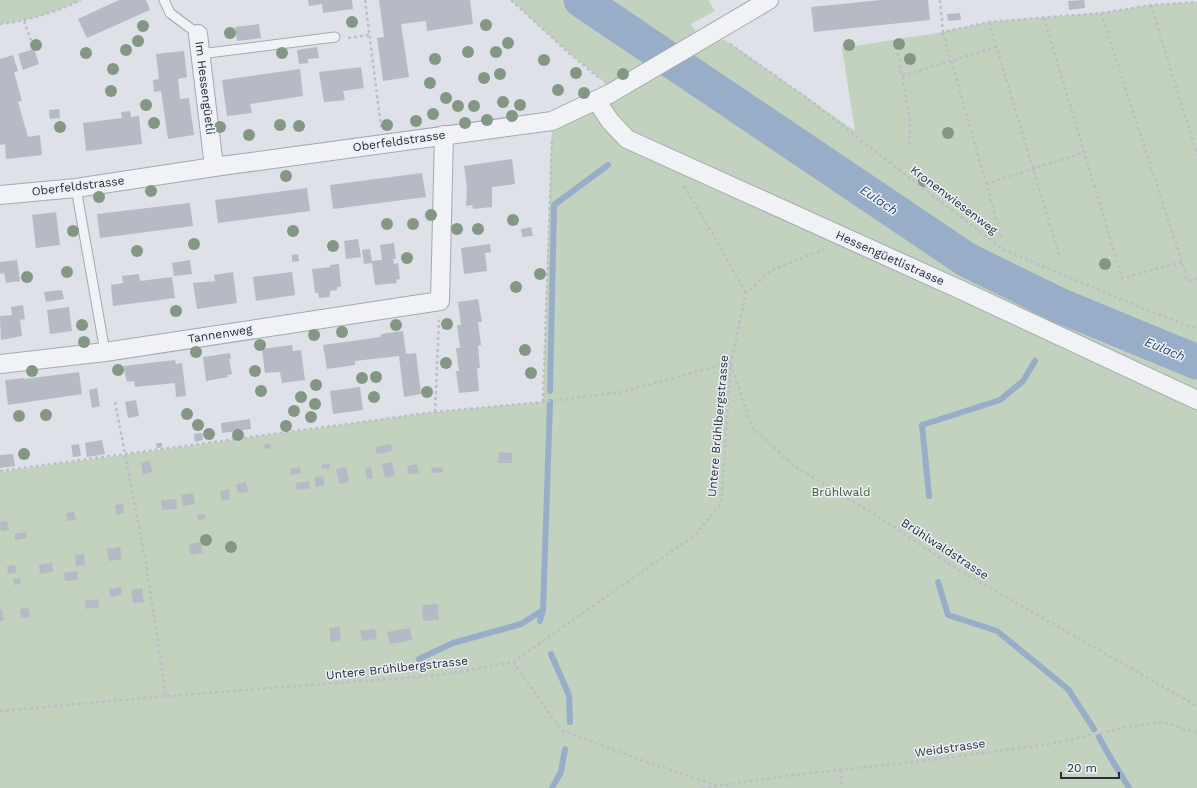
<svg xmlns="http://www.w3.org/2000/svg" width="1197" height="788" font-family="'Work Sans',sans-serif">
<rect width="100%" height="100%" fill="#dee1e8"/>
<g fill="#c3d1bf">
<path d="M0,0H81C54,13 30,20 0,24Z"/>
<polygon points="511,0 708,0 715,11 691,24 701,40 725,40 855,131 842,48 943,32 989,22 1101,13 1151,5 1197,2 1197,788 0,788 0,472 435,412 543,402 552,121 611,93 603,81 569,53"/>
</g>
<g fill="none" stroke-linecap="round" stroke-linejoin="round">
<g stroke="#98aec8" stroke-width="6">
<polyline points="642,41 657,34"/>
<polyline points="1057,314 1061,306"/>
<polyline points="550,391 554,205 608,165"/>
<polyline points="929,496 922,425 1000,400 1023,381 1035,361"/>
<polyline points="938,582 948,615 997,631 1068,689 1094,729"/>
<polyline points="540,621 543,610"/>
<polyline points="551,654 569,695 570,722"/>
<polyline points="419,659 453,643 521,624 543,610 550,402"/>
<path d="M1099,737C1108,755 1119,771 1129,788"/>
<polyline points="552,788 561,772 565,749"/>
</g>
<polyline stroke="#98aec8" stroke-width="35" points="581,0 967,260 1061,306 1197,362"/>
</g>
<g fill="#b5bac4">
<polygon points="119,0 146,0 150,10 87,38 78,19"/>
<polygon points="308,0 352,0 353,9 323,13 322,4 309,6"/>
<polygon points="379,0 470,0 473,24 427,31 426,21 401,24 409,77 383,81 377,38 384,37"/>
<polygon points="881,0 928,0 930,20 814,32 811,7"/>
<polygon points="1084,0 1085,8 1069,10 1068,1"/>
<polygon points="960,13 961,20 948,21 947,14"/>
<polygon points="259,24 261,38 237,41 235,27"/>
<polygon points="317,47 319,58 308,59 308,63 299,64 297,50"/>
<polygon points="34,49 39,64 23,70 18,54"/>
<polygon points="184,51 187,77 178,79 180,99 189,98 194,135 168,139 161,91 154,92 153,80 159,79 156,54"/>
<polygon points="13,55 18,71 14,72 22,101 18,102 28,137 40,135 42,155 6,159 5,144 0,145 0,59"/>
<polygon points="361,67 364,88 343,91 345,100 324,102 319,72"/>
<polygon points="300,69 303,96 250,104 252,113 227,116 222,80"/>
<polygon points="59,109 60,118 50,119 49,110"/>
<polygon points="130,111 131,117 139,116 142,144 86,151 83,123 122,118 121,112"/>
<polygon points="512,159 515,184 492,187 492,207 473,209 472,205 466,206 467,188 464,166"/>
<polygon points="422,173 426,197 333,209 330,185"/>
<polygon points="307,188 310,211 218,223 215,200"/>
<polygon points="190,203 193,226 100,238 97,214"/>
<polygon points="56,212 60,245 36,248 32,215"/>
<polygon points="531,227 533,236 522,237 521,229"/>
<polygon points="358,239 361,257 346,259 344,241"/>
<polygon points="394,243 396,259 393,259 394,264 398,263 400,279 396,280 397,283 375,285 372,263 364,264 362,250 370,249 372,261 382,260 380,245"/>
<polygon points="490,244 491,252 485,253 487,271 464,274 461,248"/>
<polygon points="298,254 299,261 292,262 292,255"/>
<polygon points="17,260 20,281 6,283 4,273 0,274 0,262"/>
<polygon points="190,260 192,274 174,276 172,263"/>
<polygon points="339,264 341,286 337,287 337,290 330,291 330,297 319,298 318,293 315,293 312,269 330,267 330,265"/>
<polygon points="233,272 237,303 197,309 193,283 215,281 214,275"/>
<polygon points="292,272 295,295 256,301 253,277"/>
<polygon points="139,274 140,281 172,277 175,298 113,306 111,285 123,283 122,276"/>
<polygon points="62,290 64,299 46,302 44,292"/>
<polygon points="478,299 482,322 478,322 481,345 478,346 480,368 477,368 479,391 459,393 456,371 459,371 456,348 460,348 457,325 461,325 458,302"/>
<polygon points="23,305 25,319 20,320 22,336 1,340 0,316 12,315 11,307"/>
<polygon points="69,307 72,331 50,334 47,310"/>
<polygon points="403,331 406,354 416,353 421,394 404,397 399,356 355,361 355,365 327,369 323,345 381,337 381,334"/>
<polygon points="292,345 293,351 301,350 305,380 282,383 280,372 265,373 262,349"/>
<polygon points="230,353 231,359 229,359 232,374 227,375 228,377 206,381 203,357"/>
<polygon points="175,360 176,364 182,363 186,396 176,397 175,383 135,387 134,381 127,382 123,366"/>
<polygon points="79,372 82,394 8,405 5,380 24,378 24,379"/>
<polygon points="360,387 363,410 333,414 330,391"/>
<polygon points="97,388 100,406 92,408 89,390"/>
<polygon points="136,400 139,416 128,418 125,402"/>
<polygon points="250,419 251,429 222,433 221,423"/>
<polygon points="202,433 203,440 195,442 194,434"/>
<polygon points="102,440 105,454 87,457 85,443"/>
<polygon points="156,443 162,443 162,447 157,448"/>
<polygon points="270,443 271,448 265,449 264,445"/>
<polygon points="79,444 81,456 73,457 71,445"/>
<polygon points="391,444 392,451 377,454 375,447"/>
<polygon points="499,452 512,453 512,463 498,463"/>
<polygon points="13,454 15,466 0,468 0,455"/>
<polygon points="150,461 152,472 143,474 141,463"/>
<polygon points="392,462 395,476 385,478 382,464"/>
<polygon points="329,463 330,468 322,469 321,465"/>
<polygon points="417,464 419,473 409,474 407,466"/>
<polygon points="300,467 301,473 291,475 290,469"/>
<polygon points="346,467 349,482 339,484 336,469"/>
<polygon points="371,467 373,478 367,479 365,468"/>
<polygon points="442,467 443,472 432,473 431,468"/>
<polygon points="323,476 325,485 316,487 314,478"/>
<polygon points="309,481 310,488 297,490 295,483"/>
<polygon points="246,482 248,492 238,493 236,484"/>
<polygon points="229,489 230,499 222,501 220,491"/>
<polygon points="193,493 195,504 183,506 181,495"/>
<polygon points="176,499 177,509 162,510 161,500"/>
<polygon points="123,504 124,513 116,515 115,505"/>
<polygon points="74,512 76,520 67,521 66,513"/>
<polygon points="205,514 205,519 198,520 197,515"/>
<polygon points="7,521 9,530 1,531 0,522"/>
<polygon points="26,532 27,538 15,540 15,534"/>
<polygon points="201,542 203,553 190,555 189,544"/>
<polygon points="120,547 122,559 109,561 107,549"/>
<polygon points="84,554 85,565 76,566 75,555"/>
<polygon points="52,563 53,572 40,574 39,565"/>
<polygon points="15,565 16,573 8,574 7,566"/>
<polygon points="77,571 78,580 65,581 64,573"/>
<polygon points="20,578 21,584 14,585 13,579"/>
<polygon points="121,587 122,595 110,597 109,589"/>
<polygon points="142,588 144,602 133,603 131,590"/>
<polygon points="98,599 99,607 86,609 85,601"/>
<polygon points="438,604 439,620 423,621 422,605"/>
<polygon points="28,608 30,617 21,618 20,609"/>
<polygon points="0,610 2,610 4,620 0,621"/>
<polygon points="340,627 341,640 331,642 329,628"/>
<polygon points="410,628 412,640 390,644 387,632"/>
<polygon points="375,629 377,639 362,641 360,631"/>
</g>
<g fill="none" stroke-linecap="round" stroke-linejoin="round">
<defs>
<g id="service">
<polyline points="164,0 170,13 198,34"/>
<polyline points="200,54 335,37"/>
<polyline points="76,188 105,352"/>
</g>
<g id="minor">
<polyline points="198,34 214,167"/>
<polyline points="596,100 610,121 627,139 959,289 1197,400"/>
<polyline points="0,195 76,188 214,167 552,121 611,93 769,0"/>
<polyline points="0,364 105,352 440,301 444,135"/>
</g>
</defs>
<use href="#service" stroke="#a3a8b2" stroke-width="11"/>
<use href="#minor" stroke="#a3a8b2" stroke-width="20"/>
<g stroke="#bcbfc6" stroke-width="2.5" stroke-dasharray="3 3" stroke-linecap="butt">
<polyline points="365,0 381,127"/>
<polyline points="511,0 569,53 599,78"/>
<polyline points="940,0 943,32 989,22 1101,13 1151,5 1197,2"/>
<polyline points="1151,5 1197,155"/>
<polyline points="1101,13 1188,281 1197,279"/>
<polyline points="1044,18 1122,278 1182,262"/>
<polyline points="24,21 31,40"/>
<polyline points="989,22 1060,258"/>
<path d="M0,24C30,20 54,13 81,0"/>
<polyline points="943,32 1002,239"/>
<polyline points="348,38 369,35"/>
<polyline points="730,44 811,101 872,149 1004,250 1137,306 1197,329"/>
<polyline points="898,53 910,122 909,144"/>
<polyline points="902,76 996,47"/>
<polyline points="986,184 1085,152"/>
<polyline points="684,186 712,233 746,293"/>
<polyline points="731,364 752,427 794,466 874,514 957,569 1197,706"/>
<polyline points="115,402 146,563 166,696"/>
<polyline points="543,402 552,139"/>
<polyline points="435,412 439,320"/>
<polyline points="0,471 435,412 543,402 622,392 731,362"/>
<polyline points="513,662 561,730 638,759 716,785"/>
<polyline points="0,711 166,696 442,675 513,662 696,534 721,504 731,362 746,293 772,270 824,249"/>
<polyline points="841,770 842,788"/>
<polyline points="702,788 800,774 912,762 1044,745 1127,727 1163,722 1197,733"/>
</g>
<use href="#service" stroke="#f0f2f6" stroke-width="9"/>
<use href="#minor" stroke="#f0f2f6" stroke-width="18"/>
</g>
<g fill="#849785">
<circle cx="352" cy="22" r="6"/>
<circle cx="486" cy="25" r="6"/>
<circle cx="143" cy="26" r="6"/>
<circle cx="230" cy="33" r="6"/>
<circle cx="138" cy="41" r="6"/>
<circle cx="508" cy="43" r="6"/>
<circle cx="899" cy="44" r="6"/>
<circle cx="36" cy="45" r="6"/>
<circle cx="849" cy="45" r="6"/>
<circle cx="126" cy="50" r="6"/>
<circle cx="468" cy="52" r="6"/>
<circle cx="496" cy="52" r="6"/>
<circle cx="86" cy="53" r="6"/>
<circle cx="282" cy="53" r="6"/>
<circle cx="435" cy="59" r="6"/>
<circle cx="910" cy="59" r="6"/>
<circle cx="544" cy="60" r="6"/>
<circle cx="113" cy="69" r="6"/>
<circle cx="576" cy="73" r="6"/>
<circle cx="500" cy="74" r="6"/>
<circle cx="623" cy="74" r="6"/>
<circle cx="484" cy="78" r="6"/>
<circle cx="430" cy="83" r="6"/>
<circle cx="558" cy="90" r="6"/>
<circle cx="111" cy="91" r="6"/>
<circle cx="584" cy="93" r="6"/>
<circle cx="446" cy="98" r="6"/>
<circle cx="503" cy="102" r="6"/>
<circle cx="146" cy="105" r="6"/>
<circle cx="520" cy="105" r="6"/>
<circle cx="458" cy="106" r="6"/>
<circle cx="474" cy="106" r="6"/>
<circle cx="433" cy="114" r="6"/>
<circle cx="512" cy="116" r="6"/>
<circle cx="487" cy="120" r="6"/>
<circle cx="416" cy="121" r="6"/>
<circle cx="154" cy="123" r="6"/>
<circle cx="465" cy="123" r="6"/>
<circle cx="280" cy="125" r="6"/>
<circle cx="387" cy="125" r="6"/>
<circle cx="299" cy="126" r="6"/>
<circle cx="60" cy="127" r="6"/>
<circle cx="220" cy="127" r="6"/>
<circle cx="948" cy="133" r="6"/>
<circle cx="249" cy="135" r="6"/>
<circle cx="286" cy="176" r="6"/>
<circle cx="924" cy="181" r="6"/>
<circle cx="151" cy="191" r="6"/>
<circle cx="99" cy="197" r="6"/>
<circle cx="431" cy="215" r="6"/>
<circle cx="513" cy="220" r="6"/>
<circle cx="387" cy="224" r="6"/>
<circle cx="413" cy="224" r="6"/>
<circle cx="457" cy="229" r="6"/>
<circle cx="478" cy="229" r="6"/>
<circle cx="73" cy="231" r="6"/>
<circle cx="293" cy="231" r="6"/>
<circle cx="194" cy="244" r="6"/>
<circle cx="333" cy="246" r="6"/>
<circle cx="137" cy="251" r="6"/>
<circle cx="407" cy="258" r="6"/>
<circle cx="1105" cy="264" r="6"/>
<circle cx="67" cy="272" r="6"/>
<circle cx="540" cy="274" r="6"/>
<circle cx="27" cy="277" r="6"/>
<circle cx="516" cy="287" r="6"/>
<circle cx="176" cy="311" r="6"/>
<circle cx="447" cy="324" r="6"/>
<circle cx="82" cy="325" r="6"/>
<circle cx="396" cy="325" r="6"/>
<circle cx="342" cy="332" r="6"/>
<circle cx="314" cy="335" r="6"/>
<circle cx="84" cy="342" r="6"/>
<circle cx="260" cy="345" r="6"/>
<circle cx="525" cy="350" r="6"/>
<circle cx="196" cy="352" r="6"/>
<circle cx="446" cy="363" r="6"/>
<circle cx="118" cy="370" r="6"/>
<circle cx="32" cy="371" r="6"/>
<circle cx="255" cy="371" r="6"/>
<circle cx="531" cy="373" r="6"/>
<circle cx="376" cy="377" r="6"/>
<circle cx="362" cy="378" r="6"/>
<circle cx="316" cy="385" r="6"/>
<circle cx="261" cy="391" r="6"/>
<circle cx="427" cy="392" r="6"/>
<circle cx="301" cy="397" r="6"/>
<circle cx="374" cy="397" r="6"/>
<circle cx="315" cy="404" r="6"/>
<circle cx="294" cy="411" r="6"/>
<circle cx="187" cy="414" r="6"/>
<circle cx="46" cy="415" r="6"/>
<circle cx="19" cy="416" r="6"/>
<circle cx="311" cy="417" r="6"/>
<circle cx="198" cy="425" r="6"/>
<circle cx="286" cy="426" r="6"/>
<circle cx="209" cy="434" r="6"/>
<circle cx="238" cy="435" r="6"/>
<circle cx="24" cy="454" r="6"/>
<circle cx="206" cy="540" r="6"/>
<circle cx="231" cy="547" r="6"/>
</g>
<g text-anchor="middle" dominant-baseline="central" stroke-width="3" stroke-linejoin="round" paint-order="stroke">
<g font-size="12" fill="#272f3e" stroke="#edf0f5">
<text transform="translate(205 88) rotate(83)">Im Hessengüetli</text>
<text transform="translate(399 141) rotate(-8)">Oberfeldstrasse</text>
<text transform="translate(78 186) rotate(-7)">Oberfeldstrasse</text>
<text transform="translate(954 200) rotate(37)">Kronenwiesenweg</text>
<text transform="translate(890 258) rotate(24)">Hessengüetlistrasse</text>
<text transform="translate(220 334) rotate(-9)">Tannenweg</text>
<text transform="translate(718 426) rotate(-85)">Untere Brühlbergstrasse</text>
<text transform="translate(945 549) rotate(33)">Brühlwaldstrasse</text>
<text transform="translate(397 668) rotate(-6)">Untere Brühlbergstrasse</text>
<text transform="translate(950 748) rotate(-8)">Weidstrasse</text>
</g>
<g font-size="12" fill="#3b5a34" stroke="#edf0f5">
<text x="841" y="492">Brühlwald</text>
</g>
<g font-size="13" font-style="italic" fill="#314d72" stroke="#edf0f5">
<text transform="translate(879 200) rotate(34)">Eulach</text>
<text transform="translate(1165 349) rotate(23)">Eulach</text>
</g>
</g>
<path d="M1061 772v6h58v-6" fill="none" stroke="#272f3e" stroke-width="2"/>
<text x="1067" y="772" font-size="12" fill="#272f3e" stroke="#edf0f5" stroke-width="3" paint-order="stroke">20 m</text>
</svg>
